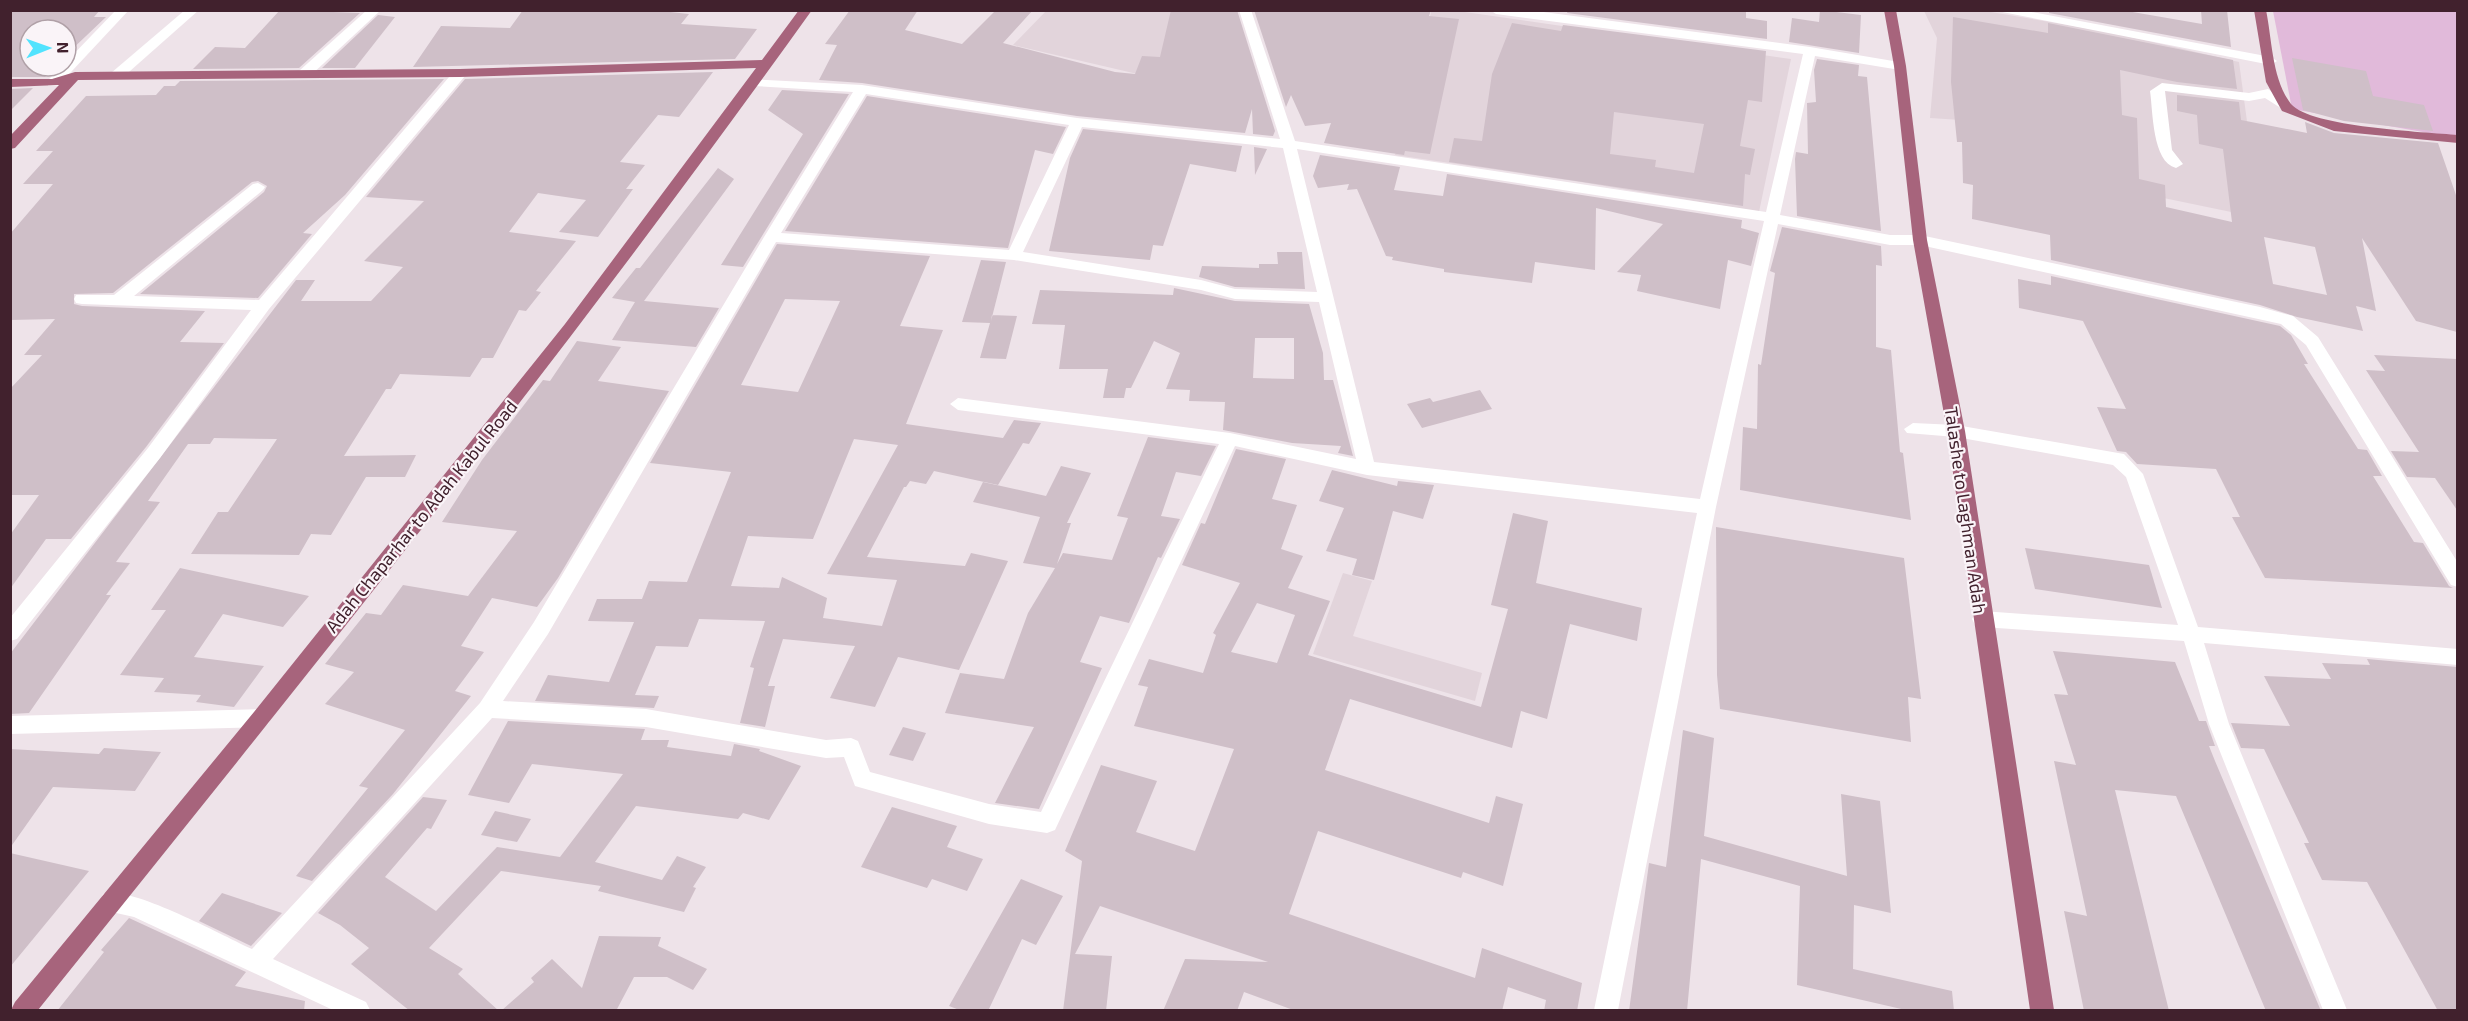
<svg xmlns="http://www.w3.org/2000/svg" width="2468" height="1021" font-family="'Exo 2',sans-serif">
<rect width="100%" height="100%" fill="#eee3e9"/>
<g fill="#e2d4db">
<polygon points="1046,11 1173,11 1159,79 1013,45"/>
<polygon points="1458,11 1791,59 1759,212 1581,182 1395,155 1417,79 1431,12"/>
<polygon points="1924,11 1985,11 2109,32 2239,62 2260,218 2101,185 2098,129 1930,118 1937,38"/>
<polygon points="1343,573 1372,581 1353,636 1482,673 1475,701 1313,654"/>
</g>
<polygon fill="#e1bada" points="2273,11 2457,11 2457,138 2292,109"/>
<g fill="#cfbfc8" fill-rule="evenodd">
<polygon points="10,10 100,10 94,17 106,17 66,55 66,30 30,30 30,66 56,66 45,77 10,77"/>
<polygon points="280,10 360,13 299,68 193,69 215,47 245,48"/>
<polygon points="523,10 652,10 689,14 681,24 757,29 735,59 413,67 441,26 510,28"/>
<polygon points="850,10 918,10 905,30 962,44 996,10 1033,10 1003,43 1115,72 1135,74 1142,56 1160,57 1171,10 1237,10 1275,131 1273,136 1253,134 1252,109 1245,133 1077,116 862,83 819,80 837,45 825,44"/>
<polygon points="1254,10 1431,10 1429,16 1459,19 1430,154 1405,151 1404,155 1324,143 1331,123 1305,126 1291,95 1286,107"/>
<polygon points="1568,10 1746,10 1746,18 1767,21 1767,39 1567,13"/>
<polygon points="1820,10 1861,15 1859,53 1789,42 1792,18 1819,22"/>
<polygon points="2049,10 2121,10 2202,24 2201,10 2227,10 2231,47 2049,13"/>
<polygon points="378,15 395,17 355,68 322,68"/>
<path d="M1953,17L2048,33V23L2233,60L2237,89L2177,82L2120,70L2122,115L2137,118L2139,179L2165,185L2166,207L2232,222L2223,149L2199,144L2197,115L2177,111V95L2239,102L2241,120L2307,133L2305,122L2334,133L2438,143L2457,198V332L2416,321L2362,238L2376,311L2356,306L2363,331L2297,317L2260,305L2051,260L2050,235L1972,219L1973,185L1963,183L1962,142H1957L1951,82ZM2264,237L2315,247L2327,295L2273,284Z"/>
<path d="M1512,23L1561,31L1563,25L1766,51L1762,102L1748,100L1740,146L1755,149L1750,175L1745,174L1743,206L1449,162L1454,138L1482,141L1492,74ZM1614,112L1704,124L1694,173L1655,167L1656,160L1610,154Z"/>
<polygon points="2292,58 2366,71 2373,96 2424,105 2433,131 2344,121 2303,110"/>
<polygon points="1817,59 1859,65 1858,76 1867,77 1881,231 1797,216 1795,159 1796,152 1808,154 1807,103 1816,102 1814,70"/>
<polygon points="713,72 679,117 658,115 620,162 645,165 626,189 633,189 598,237 559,232 586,200 538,193 509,232 576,241 536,291 541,292 526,311 519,310 493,358 482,358 470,377 400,374 391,389 386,389 344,456 416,455 405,477 366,477 331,535 311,534 299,555 191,554 218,512 228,512 277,439 214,438 210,444 188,444 148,501 160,502 116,562 130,563 106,595 111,595 29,713 10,714 10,654 296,280 315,280 301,301 371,301 403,267 364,261 424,201 366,197 465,79"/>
<polygon points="444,79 345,195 303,233 312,234 258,298 140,294 264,192 267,186 258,181 252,182 113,293 74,294 74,304 82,306 205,311 180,342 224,343 146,447 71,539 46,539 10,589 10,535 39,495 10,495 10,389 42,355 24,355 55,319 10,320 10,234 53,184 23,184 53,151 36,151 86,96 156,95 164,86 175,86 180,81"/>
<polygon points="33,88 10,111 10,89"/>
<polygon points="782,90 849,94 743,267 721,265 803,134 768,110"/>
<polygon points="867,96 1066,127 1053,154 1035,150 1008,248 785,231"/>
<polygon points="1083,129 1242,146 1236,172 1190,164 1163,246 1153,245 1150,260 1049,251 1070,158"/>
<polygon points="1254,147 1267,149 1255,175"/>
<polygon points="1320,155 1400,167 1394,190 1443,196 1447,174 1742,220 1741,228 1759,233 1751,266 1728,260 1720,309 1637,291 1641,275 1617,272 1663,224 1596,208 1595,270 1535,262 1532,283 1444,272 1444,269 1392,260 1393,257 1386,256 1357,189 1347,190 1349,184 1318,188 1313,176"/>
<polygon points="718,168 734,179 644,301 719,308 696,347 612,340 635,302 612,298 636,268 640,268"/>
<polygon points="1782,227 1881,246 1882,266 1876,265 1876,347 1891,350 1900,452 1903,453 1911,520 1740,490 1743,427 1757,429 1758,364 1761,365 1775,273 1770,271"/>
<path d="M777,244L930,256L900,326L943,330L906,424L1003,438L1014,420L1041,423L1029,444L1023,443L998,485L934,471L926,484L910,481L906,487H904L867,557L965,566L971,553L1008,561L959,670L898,657L875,707L830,698L855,646L783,639L768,686H775L765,727L740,723L754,668L750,667L765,621L699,619L688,647L656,646L635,695L659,696L654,708L535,701L548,675L609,682L634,622L588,621L597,599H642L649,581L687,582L731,472L650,463ZM785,299L840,301L798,392L741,385ZM854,439L898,445L827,574L897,580L882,626L823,618L827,598L782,577L779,588L731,586L748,536L813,539Z"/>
<polygon points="1277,252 1302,252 1305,289 1235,287 1199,277 1202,266 1259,268 1259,264 1278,264"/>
<polygon points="981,260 1006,262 991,321 992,315 1017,316 1006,359 980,358 990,323 962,322"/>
<polygon points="2051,276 2280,326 2291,335 2308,364 2304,364 2358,449 2367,450 2382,476 2373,476 2414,542 2423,543 2449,586 2453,588 2265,578 2232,517 2240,517 2216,469 2137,464 2126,452 2117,451 2097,407 2126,409 2083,321 2019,308 2018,279 2051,285"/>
<path d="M1174,288L1235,301L1309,304L1323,353L1324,380H1333L1353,456L1338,453L1341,446L1292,443L1223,430L1225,402L1189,401L1190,390L1166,389L1180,353L1154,341L1131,388H1126L1124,398H1103L1108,369H1059L1065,325L1032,324L1040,290L1173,295ZM1255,338H1294V379L1253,378Z"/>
<polygon points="577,341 621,347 598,381 669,391 558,578 537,607 492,598 461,646 484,652 455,691 471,696 393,794 312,881 296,876 368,788 359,786 405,730 325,704 354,672 325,664 366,613 381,615 403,585 468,596 517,531 442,522 482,460 543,380 550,381"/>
<polygon points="2374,355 2457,359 2457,510 2435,478 2407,477 2391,451 2419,452 2366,370 2385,371"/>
<polygon points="1480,390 1492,409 1422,428 1407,404 1430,398 1433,402"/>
<polygon points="1148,437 1216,446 1201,476 1176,472 1161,516 1180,519 1161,558 1158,557 1129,623 1100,616 1080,662 1102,668 1039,809 995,803 1034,727 945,713 960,673 1004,679 1028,613 1055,568 1023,563 1040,517 973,502 983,482 1046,496 1061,466 1091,473 1067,523 1071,523 1057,564 1063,553 1112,560 1128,518 1117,516"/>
<path d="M1236,449L1286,459L1272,499L1297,505L1281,549L1303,556L1288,588L1330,601L1308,655L1481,707L1508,609L1491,605L1513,513L1548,521L1536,583L1642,608L1637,641L1570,624L1547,719L1521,711L1512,748L1350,699L1325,770L1489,823L1496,796L1523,804L1503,886L1463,872L1461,878L1318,831L1289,914L1475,978L1482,948L1582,983L1577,1011H1544L1546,1000L1508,987L1502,1011H1296L1244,992L1237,1011H1163L1185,959L1268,962L1100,906L1075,954L1112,956L1106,1011H1063L1082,861L1065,851L1101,765L1157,781L1136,832L1195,851L1234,749L1134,726L1148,687L1138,685L1149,659L1203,673L1216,635L1213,633L1240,583L1182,565L1201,523L1205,524ZM1257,603L1295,615L1277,663L1231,652Z"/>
<polygon points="1332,470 1397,486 1398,481 1434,485 1423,519 1393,511 1374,580 1352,575 1357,559 1326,551 1344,508 1319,501"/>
<polygon points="1716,527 1904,558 1921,699 1908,697 1911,742 1720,709 1717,675"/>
<polygon points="2025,548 2149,565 2162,608 2035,589"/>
<polygon points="180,568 309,596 283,627 223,614 194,657 264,666 234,707 196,702 201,695 154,692 164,678 120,675 166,610 151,610"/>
<polygon points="2053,651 2175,662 2199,721 2206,721 2215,746 2209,746 2215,761 2321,1011 2266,1011 2176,796 2115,790 2169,1011 2084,1011 2064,911 2087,916 2054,761 2076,765 2054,694 2068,695"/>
<polygon points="2367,659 2457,667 2457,1011 2438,1011 2367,882 2322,880 2304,843 2309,843 2264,749 2241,748 2231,723 2290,726 2264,676 2331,679 2322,663 2370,665"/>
<polygon points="508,721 645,729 641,740 669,740 667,747 731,756 734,744 760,749 759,751 801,766 769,820 743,813 738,819 636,806 595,862 662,880 677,856 706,867 693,887 696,888 684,912 598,891 601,886 501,871 429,948 463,969 458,974 499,1011 410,1011 351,964 369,948 340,925 318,913 423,797 447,800 431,829 427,828 385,877 436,911 497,847 560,857 623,774 532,764 509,803 468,795"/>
<polygon points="903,727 926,733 913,761 889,755"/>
<polygon points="1683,730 1714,738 1704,836 1847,876 1841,794 1880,801 1891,913 1854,905 1853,969 1952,991 1954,1011 1910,1011 1797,985 1800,886 1701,859 1687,1011 1629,1011 1649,863 1666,867"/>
<polygon points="104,748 161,752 135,791 53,787 10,848 10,749 99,754"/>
<polygon points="892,807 957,826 947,847 983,859 967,891 932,879 927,888 861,867"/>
<polygon points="495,811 531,819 517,842 481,835"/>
<polygon points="10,853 89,871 10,967"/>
<polygon points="1021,879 1063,896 1036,945 1022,939 988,1011 962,1011 949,1006"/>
<polygon points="222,893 282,913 251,946 199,921"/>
<polygon points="129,918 246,972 235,986 305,1001 304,1011 57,1011 104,952 101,950"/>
<polygon points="599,936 661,937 658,946 707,969 693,990 667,977 634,977 616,1011 501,1011 534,982 531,978 552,959 582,988"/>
</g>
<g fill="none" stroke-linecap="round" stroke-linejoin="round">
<g fill="#fff" fill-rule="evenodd">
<polygon points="116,10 129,10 58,86 48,86 48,80 62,66 66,66 66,62"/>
<polygon points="185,10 199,10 121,79 111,79 111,73"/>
<polygon points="367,10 381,10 309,77 299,77 299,71"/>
<path d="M1239,10H1251L1295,141L1766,212L1803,54L1496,14L1490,10H1528L1810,47L1905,63V69L1900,70L1815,56L1780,215L1890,235H1920L2260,307L2293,316L2318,337L2458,563V587L2451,585L2306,345L2281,324L1920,245H1890L1778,224L1716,507L1618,1010H1594L1697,513L1367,475L1235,446L1055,830L1047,833L989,824L862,788L855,786L844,757L826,758L646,727L492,718L273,959L366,1002L370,1010H333L134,917L103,910L100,902L103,894C129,884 223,936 252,949L480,703L534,622L764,237L853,92L754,86L747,82L749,79L862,85L1077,118L1280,139ZM866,94L1069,125L1009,250L781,233ZM1082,127L1283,148L1317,292L1235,289L1201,280L1023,252ZM1297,149L1764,221L1700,499L1374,462ZM776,242L1014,260L1201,290L1235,299L1319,302L1356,459L1230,433L958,398L950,404L958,410L1219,444L1041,812L989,804L870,772L858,741L851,738L826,740L646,709L503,701L548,634Z"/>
<polygon points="1992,10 2021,10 2271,57 2277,61 2271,65"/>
<polygon points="460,69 465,70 465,76 269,309 160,458 17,639 10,641 10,618 148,448 251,310 82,304 76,303 74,299 76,295 114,295 253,184 258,183 265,187 263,190 134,296 259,300 455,70"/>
<path d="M2162,83L2249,93L2268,89L2294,108L2287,112L2265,98L2249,101L2165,91L2172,150L2183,164L2176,168C2152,162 2153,111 2150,91Z"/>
<polygon points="1913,423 1956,425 2124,454 2143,474 2198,627 2458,649 2458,665 2204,643 2229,724 2347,1010 2323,1010 2209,724 2184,641 1982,627 1975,625 1972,619 1975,613 1982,611 2178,625 2126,477 2113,465 1956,437 1907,433 1904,429"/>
<polygon points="261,709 268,712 271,718 268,724 261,727 10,734 10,716"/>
</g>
<g fill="#a7647c" fill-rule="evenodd">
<path d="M799,10H812C566,354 302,682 38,1010H11L15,1002L254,712L565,324L756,68L460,77L78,80L15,148L10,149V136L59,85L10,87V79H52L75,72L460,69L762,60Z"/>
<polygon points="1884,10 1896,10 1906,66 1927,240 1965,431 2054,1010 2030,1010 1947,431 1913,240 1894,66"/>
<path d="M2254,10H2266C2272,39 2272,80 2291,104C2310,127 2425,132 2458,135V143L2334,131L2282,111L2266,82Z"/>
</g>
</g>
<g text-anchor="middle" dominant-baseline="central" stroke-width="4.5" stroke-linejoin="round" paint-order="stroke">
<g font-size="18" fill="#41212d" stroke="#faf4f8">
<text transform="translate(1966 510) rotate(82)">Talashe to Laghman Adah</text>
<text transform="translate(421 516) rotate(-51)">Adah Chaparhar to Adah Kabul Road</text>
</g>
</g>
<rect width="2468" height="1021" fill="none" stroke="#41212d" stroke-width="24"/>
<g transform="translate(48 48) rotate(89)"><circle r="28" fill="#faf4f8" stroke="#b0a0a7" stroke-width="1.5"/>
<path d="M0-4.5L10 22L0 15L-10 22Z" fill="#52e3fe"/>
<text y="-9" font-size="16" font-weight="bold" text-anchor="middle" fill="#41212d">N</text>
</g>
</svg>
